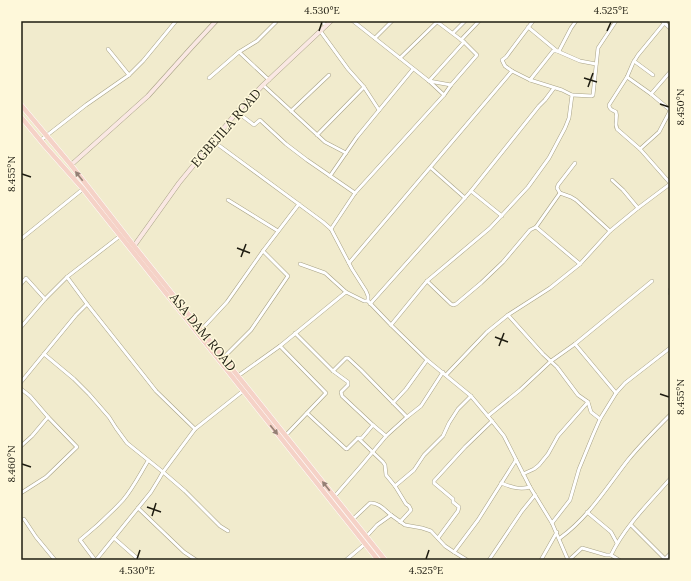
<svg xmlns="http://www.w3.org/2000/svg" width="691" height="581" font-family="Lora,serif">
<rect width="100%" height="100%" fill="#f1ebcd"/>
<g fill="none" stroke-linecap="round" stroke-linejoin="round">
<defs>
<g id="street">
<polyline points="322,21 326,26"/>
<polyline points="353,21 429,81 444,95"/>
<polyline points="662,21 670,28"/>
<path d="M666,21L638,55L633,63L627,77L609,105C609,110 613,110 616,112C618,118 614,122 617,129L640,149L670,183"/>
<polyline points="528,27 557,51 580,61 596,64"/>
<polyline points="453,33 465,21"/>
<polyline points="375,38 392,21"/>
<polyline points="461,40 479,21"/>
<polyline points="108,49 129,75"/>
<polyline points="239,52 269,80"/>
<polyline points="400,58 437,22"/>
<polyline points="634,61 653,75"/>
<polyline points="512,71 505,66 502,60 506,57 533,21"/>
<polyline points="627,77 651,94 670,110"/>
<polyline points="209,78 239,52 257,41 276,22 276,21"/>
<polyline points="530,80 553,51 559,51 571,28 576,21"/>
<polyline points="429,81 464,42"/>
<polyline points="429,81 451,85"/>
<polyline points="263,85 325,142 346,153"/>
<polyline points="364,87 379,110"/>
<polyline points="651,94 670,72"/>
<polyline points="572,95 592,96 593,95 598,48 616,21"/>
<polyline points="291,111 329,75"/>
<polyline points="237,112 254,125 260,120 286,144 307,160 355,193"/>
<polyline points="317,135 364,87 348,69 321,32"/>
<polyline points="41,140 86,105 129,75 143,61 176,21"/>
<polyline points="213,141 323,222 331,229 352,269 366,291 368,296 368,301 391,325 427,360 471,396 492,421 504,436 530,487 552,523 568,560"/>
<polyline points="640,149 659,132 670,111"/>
<polyline points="431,168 465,198"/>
<polyline points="330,176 357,137 413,69"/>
<polyline points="612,180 623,190 638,208"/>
<polyline points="471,191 502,216"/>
<polyline points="560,193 557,188 558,185 575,163"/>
<polyline points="228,200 278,231"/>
<polyline points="536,227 580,264"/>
<polyline points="331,229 355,193 444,95 451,85 477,55 464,42 436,21"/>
<polyline points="21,239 83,189"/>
<polyline points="349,263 512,71 530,80 562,90 572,95 569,118 565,128 549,158 528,187 490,228 427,281 391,325"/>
<polyline points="300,264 325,273 346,292"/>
<polyline points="67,277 87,304 145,377 156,391 195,429"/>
<polyline points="427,281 451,304 453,305 456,304 481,283 503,262 530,230 536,227 560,193 571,197 576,200 610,231"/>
<polyline points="21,284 26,278 45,299"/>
<polyline points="670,290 670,293"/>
<polyline points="370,304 471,191 539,106 545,100 554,88"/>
<polyline points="508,315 543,354 557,367 578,395 588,402 591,412 600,419"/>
<polyline points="21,327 45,299 67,277 120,236"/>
<polyline points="201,330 227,302 263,251 299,204"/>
<polyline points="295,333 333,371 348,382 348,385 341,392 342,396 373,425 386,436"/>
<polyline points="575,344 616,393"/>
<polyline points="280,346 326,393 286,435"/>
<polyline points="44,354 74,379 89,394 109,417 116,428 127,443 163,472 185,491 220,526 228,531"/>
<polyline points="223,358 251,330 288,276 263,251"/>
<polyline points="333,371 346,358 348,358 361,370 407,417"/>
<polyline points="446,375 487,332 508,315 550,288 580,264 610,231 638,208 670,184"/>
<polyline points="238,376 280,346 346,292 364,301 368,301"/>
<polyline points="21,382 76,315 87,304"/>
<polyline points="21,389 30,396 48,417 77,447 46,477 21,493"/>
<polyline points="393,403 406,389 427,360"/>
<polyline points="307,413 346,449 347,449 358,438 362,438 373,425"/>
<polyline points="488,416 520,390 551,361 575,344 652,281"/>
<polyline points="358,438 383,462 385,465 386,475 395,486 406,504 409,506 411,510 400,522"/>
<polyline points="21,446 32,436 48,417"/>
<polyline points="523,474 534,469 539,465 548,454 558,436 588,402"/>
<path d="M501,483C511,487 520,490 530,487"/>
<polyline points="395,486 414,470 424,455 443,436 449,423 458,409 471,396"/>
<polyline points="334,497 361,466 386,436 407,417 421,406 443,372"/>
<polyline points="138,508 184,552 196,560"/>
<polyline points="587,512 611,532 617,543"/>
<polyline points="24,519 36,537 55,560"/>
<path d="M352,520L370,503C378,502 385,510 391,515"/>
<polyline points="552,523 570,500 579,469 593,435 600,419 616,393 625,383 670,348"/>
<polyline points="631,525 665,559"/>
<polyline points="366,537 377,525 391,515 405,525 422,528 431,531 445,546 454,552 467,560"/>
<polyline points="114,538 139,560"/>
<polyline points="438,538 458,511 459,507 453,502 453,499 434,483 434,481 465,447 492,421"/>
<path d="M560,538C588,518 607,487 628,460C641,444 656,429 670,415"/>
<polyline points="454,552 478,520 516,460"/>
<path d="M95,560L80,540C95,528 110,514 123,500C133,488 140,474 148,461"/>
<polyline points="96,560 151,492 159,479 163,472 195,429 243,391"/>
<polyline points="346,560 365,544"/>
<polyline points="489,560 522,511 535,495"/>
<polyline points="541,560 557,532"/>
<polyline points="569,560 582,548 606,555 611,555"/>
<path d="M619,560L611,555C625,526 649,503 670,479"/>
<polyline points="664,560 670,554"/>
</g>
<g id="secondary">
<polyline points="71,165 148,96 191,48 216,21"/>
<polyline points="134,246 179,183 237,112 263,85 331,21"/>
</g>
<g id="primary">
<polyline points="21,105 71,165 134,246 385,560"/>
<polyline points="21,117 45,146 83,189 378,560"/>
</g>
</defs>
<use href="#street" stroke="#a8a286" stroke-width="4"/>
<use href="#secondary" stroke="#a8a286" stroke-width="5"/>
<use href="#primary" stroke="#fff" stroke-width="5.5"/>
<use href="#street" stroke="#fff" stroke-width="3"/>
<use href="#secondary" stroke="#fae8e3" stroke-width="4"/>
<use href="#primary" stroke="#f5d2c7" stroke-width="4.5"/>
</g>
<defs><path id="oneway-solid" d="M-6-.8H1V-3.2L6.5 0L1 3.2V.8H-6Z"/></defs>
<g fill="#948075">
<use href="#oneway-solid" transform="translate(79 176) rotate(-128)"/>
<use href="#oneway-solid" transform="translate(274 430) rotate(51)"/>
<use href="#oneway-solid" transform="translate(326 486) rotate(-128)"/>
</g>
<path fill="none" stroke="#1e1c11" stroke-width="1.5" d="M319,31L322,22M607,31L611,22M584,78L597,82M588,87L593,73M660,104L669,107M22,174L31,177M237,248L250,253M241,257L246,244M495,337L508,342M499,346L504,333M660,394L669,397M22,464L31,467M147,507L161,512M152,516L156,503M137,559L140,550M426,559L429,550"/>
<g text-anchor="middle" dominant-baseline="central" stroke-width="3" stroke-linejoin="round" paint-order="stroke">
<g font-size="13" fill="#1e1c11" stroke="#fef8da">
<text transform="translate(226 128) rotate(-49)">EGBEJILA ROAD</text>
<text transform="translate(203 332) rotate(51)">ASA DAM ROAD</text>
</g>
</g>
<rect width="691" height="581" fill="none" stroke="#fef8da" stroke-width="44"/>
<rect x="22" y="22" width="647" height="537" fill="none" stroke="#1e1c11" stroke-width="1.5"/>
<g font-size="10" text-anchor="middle" fill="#1e1c11">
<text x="322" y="14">4.530°E</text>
<text x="611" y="14">4.525°E</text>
<text transform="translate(680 107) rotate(-90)" y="4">8.450°N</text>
<text transform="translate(11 174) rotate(-90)" y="4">8.455°N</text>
<text transform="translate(680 397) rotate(-90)" y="4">8.455°N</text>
<text transform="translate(11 464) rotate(-90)" y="4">8.460°N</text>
<text x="137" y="574">4.530°E</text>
<text x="426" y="574">4.525°E</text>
</g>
</svg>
